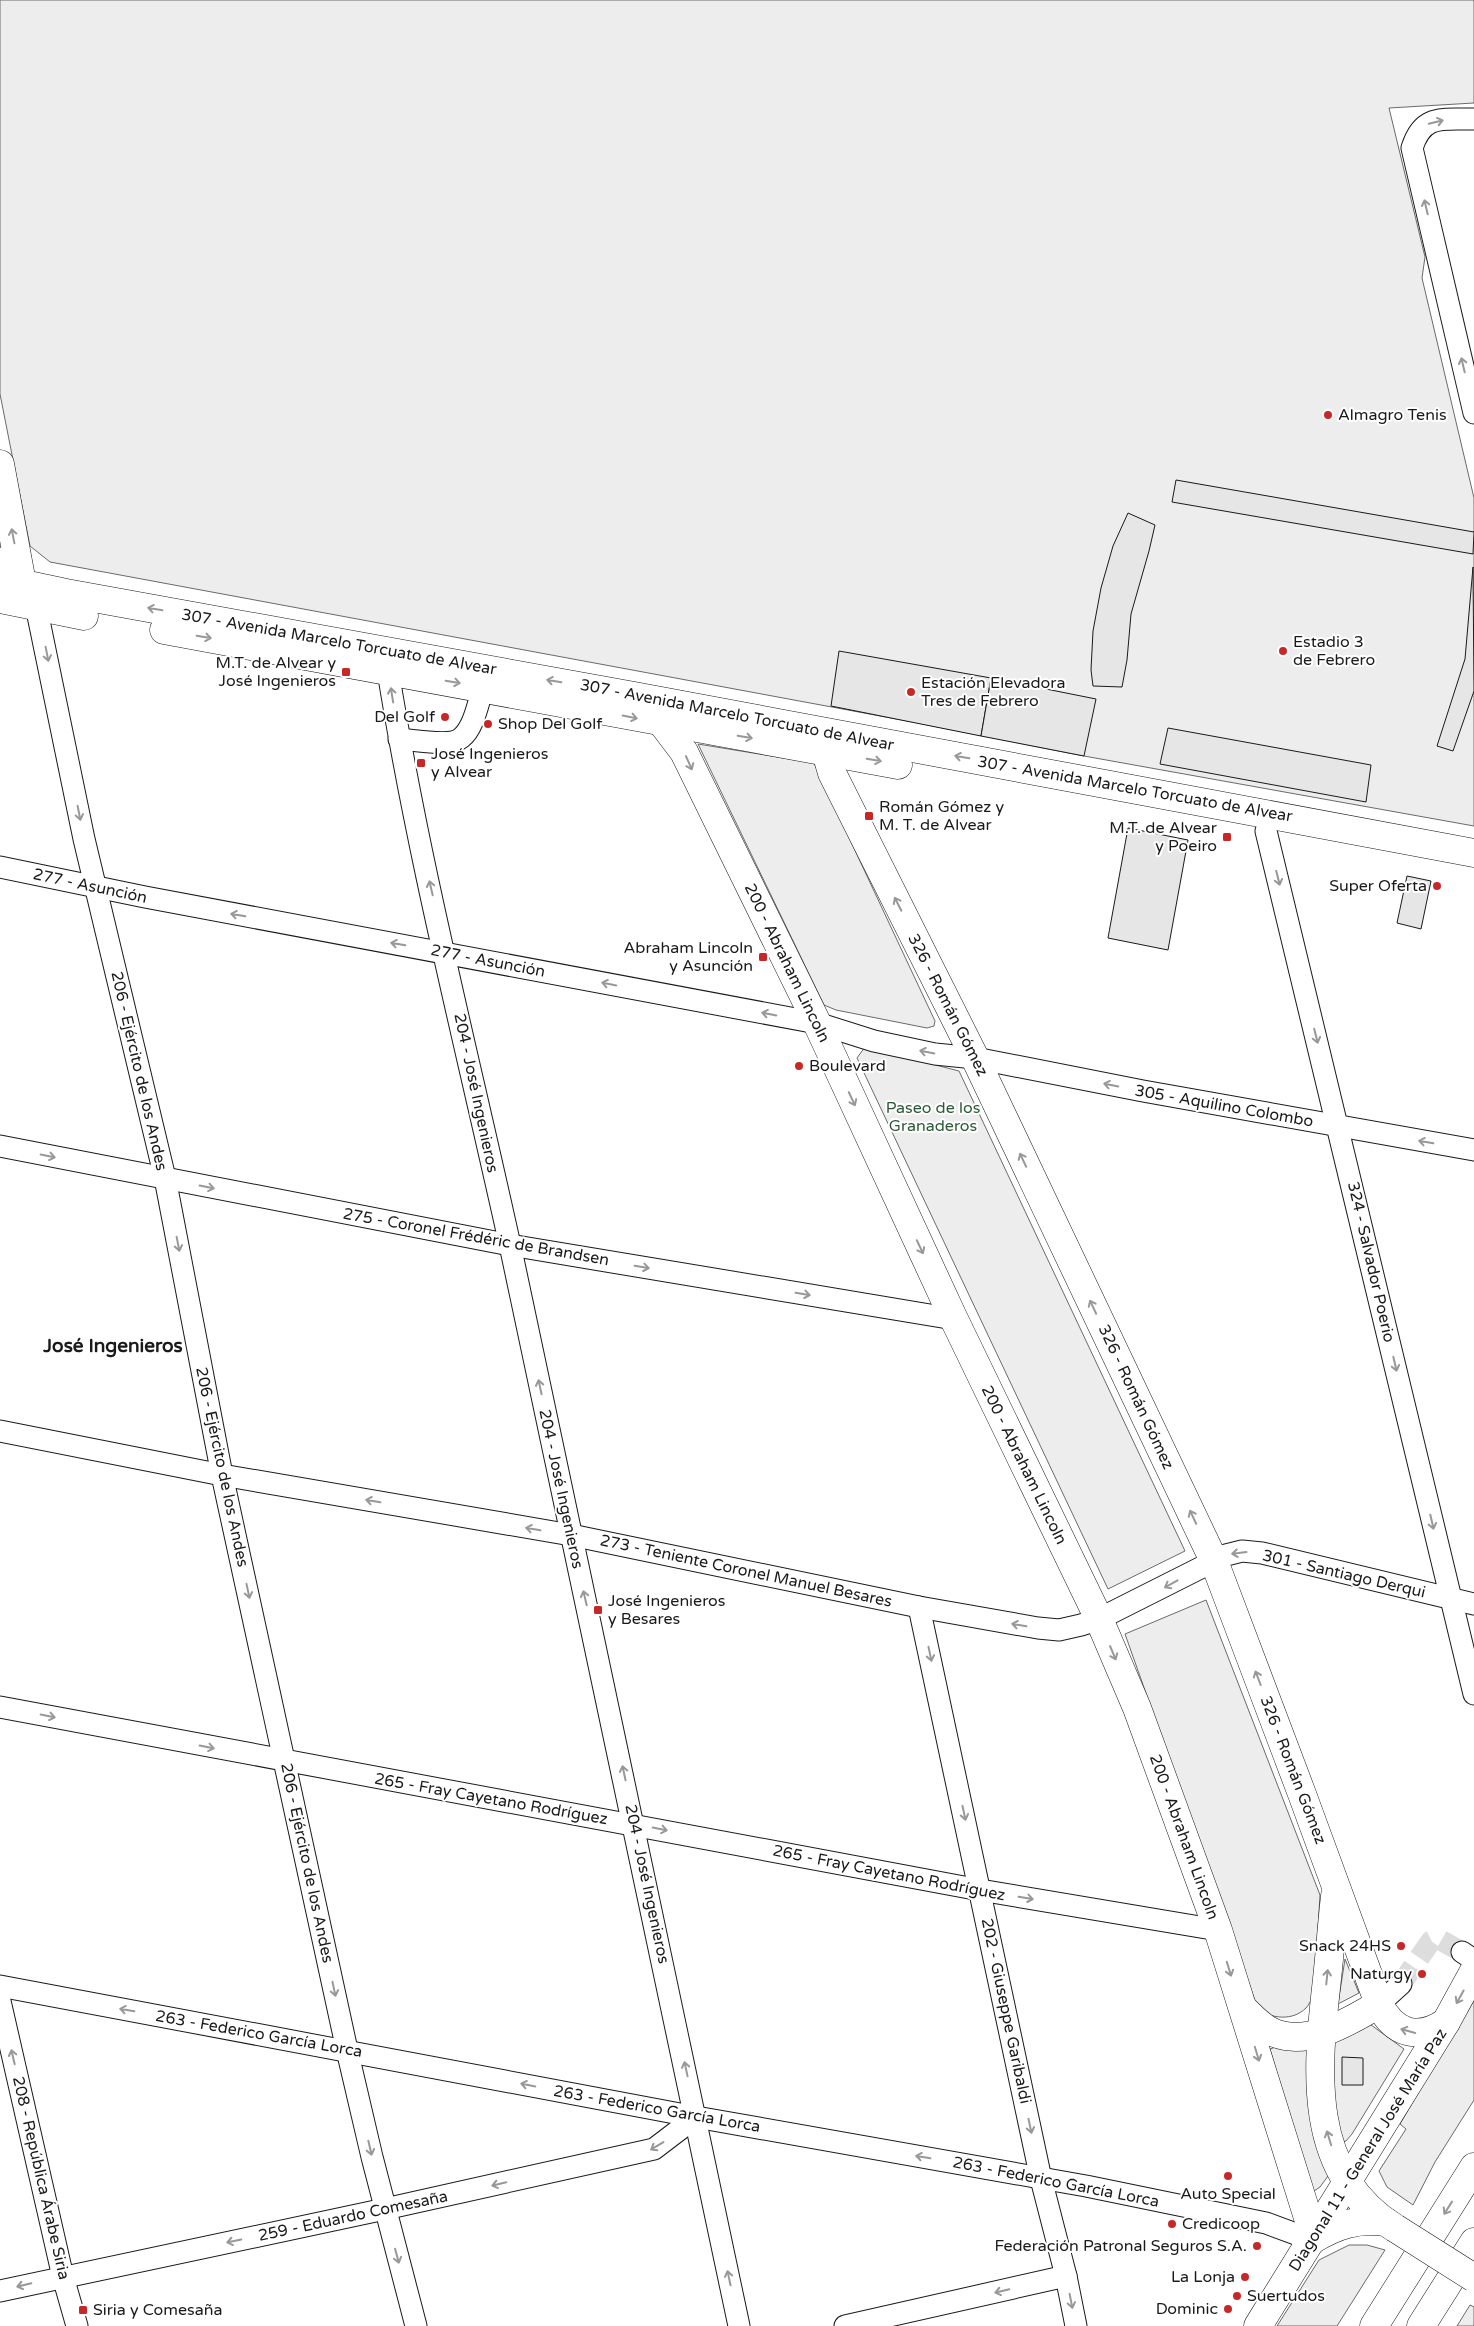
<svg xmlns="http://www.w3.org/2000/svg" width="1474" height="2326" font-family="'Varela Round',sans-serif">
<rect width="100%" height="100%" fill="#fff"/>
<g fill="#ededed" stroke="#6a6a6a">
<polygon points="0,0 1474,0 1474,103 1389,108 1425,257 1422,278 1474,498 1474,826 1084,756 918,723 50,562 30,546 0,394"/>
<polygon points="698,744 814,763 935,1021 934,1026 927,1028 836,1010 824,1005"/>
<polygon points="865,1047 959,1071 1185,1551 1108,1589 857,1058"/>
<path d="M1206,1600L1320,1895L1314,1994C1312,1998 1309,2005 1306,2008C1293,2021 1272,2019 1258,2009L1125,1634Z"/>
<polygon points="1345,1959 1359,1993 1338,2004"/>
<polygon points="1474,1998 1474,2100 1435,2162 1413,2205 1387,2187 1379,2171 1406,2129 1400,2124"/>
<polygon points="1367,2022 1404,2049 1352,2134 1346,2141 1342,2142 1334,2109 1330,2035"/>
<polygon points="1309,2035 1310,2109 1328,2176 1320,2187 1311,2193 1270,2049"/>
<polygon points="1349,2245 1367,2245 1385,2250 1337,2326 1277,2326 1319,2260"/>
<polygon points="1470,2305 1474,2307 1474,2326 1457,2326"/>
</g>
<g fill="#e6e6e6" stroke="#1a1a1a">
<polygon points="1176,480 1474,532 1473,554 1172,502"/>
<polygon points="1128,513 1155,525 1149,551 1131,614 1127,660 1122,687 1093,686 1091,670 1093,631 1101,588 1113,546"/>
<polygon points="1473,567 1474,691 1453,751 1437,746 1465,659"/>
<polygon points="839,651 991,678 981,736 831,706"/>
<polygon points="991,678 1096,699 1084,756 981,736"/>
<polygon points="1168,728 1371,765 1366,802 1160,764"/>
<polygon points="1128,828 1188,840 1168,950 1108,938"/>
<polygon points="1407,876 1431,881 1421,929 1397,923"/>
<polygon points="1342,2057 1363,2058 1363,2085 1342,2085"/>
</g>
<g fill="none" stroke-linecap="round" stroke-linejoin="round">
<polyline stroke="#ddd" stroke-width="21" stroke-dasharray="21 11" stroke-linecap="butt" points="1401,1984 1431,1941 1437,1938 1462,1952"/>
<defs>
<g id="minor">
<path d="M1474,119C1443,120 1423,113 1412,148L1474,413"/>
<polyline points="0,558 22,583"/>
<polyline points="36,606 84,839 165,1178 222,1475 347,2050 372,2157 416,2326"/>
<path d="M391,659L388,671C419,864 468,1054 510,1245C587,1605 664,1965 739,2326"/>
<path d="M399,739C413,740 451,747 461,738C474,728 478,703 483,688"/>
<polyline points="1266,831 1474,1694"/>
<polyline points="0,867 145,897 817,1023 874,1041 935,1054 975,1058 1143,1091 1474,1150"/>
<polyline points="0,1146 510,1245 954,1319"/>
<polyline points="0,1431 222,1475 571,1535 919,1607 1038,1628 1059,1630 1081,1625 1099,1619 1226,1555 1242,1551 1262,1553 1474,1604"/>
<polyline points="919,1607 1041,2179 1066,2276 1076,2326"/>
<polyline points="0,1707 980,1890 1218,1930"/>
<polyline points="1462,1952 1474,1960"/>
<polyline points="0,1986 696,2117 1086,2186 1266,2223 1312,2240"/>
<polyline points="0,2001 63,2277 77,2326"/>
<polyline points="1379,2004 1401,1984"/>
<polyline points="0,2291 385,2209 654,2149 696,2117"/>
<polyline points="845,2326 1066,2276"/>
</g>
<g id="major">
<polyline points="0,464 22,583 31,599"/>
<polyline points="0,579 66,593 634,696 1474,853"/>
<polyline points="0,599 84,616"/>
<polyline points="164,630 898,765"/>
<polyline points="662,723 684,752 817,1023 952,1315 1099,1619 1137,1708 1218,1930 1314,2237"/>
<path d="M826,737V752L832,773L975,1058L1214,1561L1302,1794L1379,2004C1394,2034 1418,2041 1446,2022"/>
<path d="M1335,1896C1332,1923 1330,1951 1327,1979C1317,2068 1305,2173 1395,2228"/>
<path d="M1243,2008C1251,2016 1259,2025 1270,2031C1306,2049 1348,2022 1379,2004"/>
<path d="M1312,2240C1336,2225 1358,2218 1386,2222"/>
<polyline points="1258,2326 1446,2022 1474,1971"/>
</g>
<g id="highway">
<polyline points="1374,2326 1474,2167"/>
<polyline points="1421,2326 1474,2242"/>
</g>
</defs>
<use href="#minor" stroke="#1a1a1a" stroke-width="23"/>
<use href="#major" stroke="#1a1a1a" stroke-width="29"/>
<use href="#highway" stroke="#1a1a1a" stroke-width="29"/>
<use href="#minor" stroke="#fff" stroke-width="21"/>
<use href="#major" stroke="#fff" stroke-width="28"/>
<use href="#highway" stroke="#fff" stroke-width="28"/>
<defs>
<polyline id="major-bridge" points="1395,2228 1474,2278"/>
</defs>
<use href="#major-bridge" stroke="#1a1a1a" stroke-width="29" stroke-linecap="butt"/>
<use href="#major-bridge" stroke="#fff" stroke-width="28"/>
</g>
<defs><path id="oneway-shaft" d="M-6 0H5M1.5-3L5.5 0L1.5 3" fill="none" stroke-width="1.6" stroke-linecap="round" stroke-linejoin="round" transform="scale(1.25)"/></defs>
<g stroke="#989898">
<use href="#oneway-shaft" transform="translate(1436 122) rotate(-13)"/>
<use href="#oneway-shaft" transform="translate(1426 207) rotate(-103)"/>
<use href="#oneway-shaft" transform="translate(1463 365) rotate(-103)"/>
<use href="#oneway-shaft" transform="translate(13 536) rotate(-101)"/>
<use href="#oneway-shaft" transform="translate(155 609) rotate(-170)"/>
<use href="#oneway-shaft" transform="translate(204 637) rotate(10)"/>
<use href="#oneway-shaft" transform="translate(47 654) rotate(79)"/>
<use href="#oneway-shaft" transform="translate(554 681) rotate(-170)"/>
<use href="#oneway-shaft" transform="translate(453 682) rotate(10)"/>
<use href="#oneway-shaft" transform="translate(392 695) rotate(-99)"/>
<use href="#oneway-shaft" transform="translate(630 717) rotate(11)"/>
<use href="#oneway-shaft" transform="translate(745 737) rotate(10)"/>
<use href="#oneway-shaft" transform="translate(962 757) rotate(-170)"/>
<use href="#oneway-shaft" transform="translate(874 760) rotate(10)"/>
<use href="#oneway-shaft" transform="translate(689 763) rotate(66)"/>
<use href="#oneway-shaft" transform="translate(79 813) rotate(79)"/>
<use href="#oneway-shaft" transform="translate(1278 878) rotate(76)"/>
<use href="#oneway-shaft" transform="translate(431 888) rotate(-103)"/>
<use href="#oneway-shaft" transform="translate(898 904) rotate(-117)"/>
<use href="#oneway-shaft" transform="translate(238 915) rotate(-170)"/>
<use href="#oneway-shaft" transform="translate(398 944) rotate(-170)"/>
<use href="#oneway-shaft" transform="translate(609 984) rotate(-169)"/>
<use href="#oneway-shaft" transform="translate(769 1014) rotate(-169)"/>
<use href="#oneway-shaft" transform="translate(1316 1036) rotate(76)"/>
<use href="#oneway-shaft" transform="translate(927 1052) rotate(-169)"/>
<use href="#oneway-shaft" transform="translate(1111 1085) rotate(-169)"/>
<use href="#oneway-shaft" transform="translate(852 1099) rotate(65)"/>
<use href="#oneway-shaft" transform="translate(1426 1142) rotate(-170)"/>
<use href="#oneway-shaft" transform="translate(48 1156) rotate(11)"/>
<use href="#oneway-shaft" transform="translate(1023 1160) rotate(-115)"/>
<use href="#oneway-shaft" transform="translate(207 1187) rotate(11)"/>
<use href="#oneway-shaft" transform="translate(178 1244) rotate(79)"/>
<use href="#oneway-shaft" transform="translate(920 1247) rotate(65)"/>
<use href="#oneway-shaft" transform="translate(642 1267) rotate(9)"/>
<use href="#oneway-shaft" transform="translate(803 1294) rotate(9)"/>
<use href="#oneway-shaft" transform="translate(1093 1307) rotate(-115)"/>
<use href="#oneway-shaft" transform="translate(1395 1364) rotate(77)"/>
<use href="#oneway-shaft" transform="translate(540 1387) rotate(-102)"/>
<use href="#oneway-shaft" transform="translate(373 1501) rotate(-170)"/>
<use href="#oneway-shaft" transform="translate(1193 1517) rotate(-115)"/>
<use href="#oneway-shaft" transform="translate(1432 1522) rotate(77)"/>
<use href="#oneway-shaft" transform="translate(533 1529) rotate(-170)"/>
<use href="#oneway-shaft" transform="translate(1239 1553) rotate(173)"/>
<use href="#oneway-shaft" transform="translate(1171 1584) rotate(151)"/>
<use href="#oneway-shaft" transform="translate(248 1591) rotate(78)"/>
<use href="#oneway-shaft" transform="translate(585 1598) rotate(-103)"/>
<use href="#oneway-shaft" transform="translate(1019 1625) rotate(-170)"/>
<use href="#oneway-shaft" transform="translate(1113 1653) rotate(67)"/>
<use href="#oneway-shaft" transform="translate(930 1654) rotate(78)"/>
<use href="#oneway-shaft" transform="translate(1258 1678) rotate(-111)"/>
<use href="#oneway-shaft" transform="translate(48 1716) rotate(11)"/>
<use href="#oneway-shaft" transform="translate(207 1747) rotate(11)"/>
<use href="#oneway-shaft" transform="translate(624 1773) rotate(-102)"/>
<use href="#oneway-shaft" transform="translate(964 1813) rotate(78)"/>
<use href="#oneway-shaft" transform="translate(660 1829) rotate(11)"/>
<use href="#oneway-shaft" transform="translate(1026 1898) rotate(9)"/>
<use href="#oneway-shaft" transform="translate(1229 1969) rotate(73)"/>
<use href="#oneway-shaft" transform="translate(1327 1977) rotate(-84)"/>
<use href="#oneway-shaft" transform="translate(334 1989) rotate(78)"/>
<use href="#oneway-shaft" transform="translate(1460 1997) rotate(119)"/>
<use href="#oneway-shaft" transform="translate(127 2010) rotate(-170)"/>
<use href="#oneway-shaft" transform="translate(1408 2031) rotate(-164)"/>
<use href="#oneway-shaft" transform="translate(1257 2054) rotate(73)"/>
<use href="#oneway-shaft" transform="translate(13 2057) rotate(-103)"/>
<use href="#oneway-shaft" transform="translate(686 2069) rotate(-102)"/>
<use href="#oneway-shaft" transform="translate(528 2085) rotate(-169)"/>
<use href="#oneway-shaft" transform="translate(1030 2126) rotate(78)"/>
<use href="#oneway-shaft" transform="translate(1329 2138) rotate(-107)"/>
<use href="#oneway-shaft" transform="translate(657 2146) rotate(149)"/>
<use href="#oneway-shaft" transform="translate(370 2148) rotate(77)"/>
<use href="#oneway-shaft" transform="translate(923 2157) rotate(-170)"/>
<use href="#oneway-shaft" transform="translate(499 2184) rotate(167)"/>
<use href="#oneway-shaft" transform="translate(1448 2208) rotate(122)"/>
<use href="#oneway-shaft" transform="translate(234 2241) rotate(168)"/>
<use href="#oneway-shaft" transform="translate(397 2256) rotate(75)"/>
<use href="#oneway-shaft" transform="translate(729 2278) rotate(-102)"/>
<use href="#oneway-shaft" transform="translate(24 2285) rotate(167)"/>
<use href="#oneway-shaft" transform="translate(1002 2291) rotate(167)"/>
<use href="#oneway-shaft" transform="translate(1071 2301) rotate(79)"/>
</g>
<g fill="#c62828" stroke="#fff" stroke-width="2">
<circle cx="1328" cy="415" r="5"/>
<circle cx="1283" cy="651" r="5"/>
<rect x="341" y="667" width="10" height="10" rx="2.5"/>
<circle cx="911" cy="692" r="5"/>
<circle cx="445" cy="717" r="5"/>
<circle cx="488" cy="724" r="5"/>
<rect x="416" y="758" width="10" height="10" rx="2.5"/>
<rect x="864" y="811" width="10" height="10" rx="2.5"/>
<rect x="1222" y="832" width="10" height="10" rx="2.5"/>
<circle cx="1437" cy="886" r="5"/>
<rect x="758" y="952" width="10" height="10" rx="2.5"/>
<circle cx="799" cy="1066" r="5"/>
<rect x="593" y="1605" width="10" height="10" rx="2.5"/>
<circle cx="1401" cy="1946" r="5"/>
<circle cx="1422" cy="1974" r="5"/>
<circle cx="1228" cy="2176" r="5"/>
<circle cx="1172" cy="2224" r="5"/>
<circle cx="1257" cy="2246" r="5"/>
<circle cx="1245" cy="2277" r="5"/>
<circle cx="1237" cy="2296" r="5"/>
<circle cx="1228" cy="2309" r="5"/>
<rect x="78" y="2305" width="10" height="10" rx="2.5"/>
</g>
<g text-anchor="middle" dominant-baseline="central" stroke-width="4" stroke-linejoin="round" paint-order="stroke">
<g font-size="16" fill="#1a1a1a" stroke="#fff" text-anchor="start">
<text x="1338" y="415">Almagro Tenis</text>
<text x="1293" y="642">Estadio 3<tspan x="1293" dy="18">de Febrero</tspan></text>
<text x="336" y="663" text-anchor="end">M.T. de Alvear y<tspan x="336" dy="18">José Ingenieros</tspan></text>
<text x="921" y="683">Estación Elevadora<tspan x="921" dy="18">Tres de Febrero</tspan></text>
<text x="435" y="717" text-anchor="end">Del Golf</text>
<text x="498" y="724">Shop Del Golf</text>
<text x="431" y="754">José Ingenieros<tspan x="431" dy="18">y Alvear</tspan></text>
<text x="879" y="807">Román Gómez y<tspan x="879" dy="18">M. T. de Alvear</tspan></text>
<text x="1217" y="828" text-anchor="end">M.T. de Alvear<tspan x="1217" dy="18">y Poeiro</tspan></text>
<text x="1427" y="886" text-anchor="end">Super Oferta</text>
<text x="753" y="948" text-anchor="end">Abraham Lincoln<tspan x="753" dy="18">y Asunción</tspan></text>
<text x="809" y="1066">Boulevard</text>
<text x="608" y="1601">José Ingenieros<tspan x="608" dy="18">y Besares</tspan></text>
<text x="1391" y="1946" text-anchor="end">Snack 24HS</text>
<text x="1412" y="1974" text-anchor="end">Naturgy</text>
<text x="1228" y="2194" text-anchor="middle">Auto Special</text>
<text x="1182" y="2224">Credicoop</text>
<text x="1247" y="2246" text-anchor="end">Federación Patronal Seguros S.A.</text>
<text x="1235" y="2277" text-anchor="end">La Lonja</text>
<text x="1247" y="2296">Suertudos</text>
<text x="1218" y="2309" text-anchor="end">Dominic</text>
<text x="93" y="2310">Siria y Comesaña</text>
</g>
<g font-size="16" fill="#1a1a1a" stroke="#fff">
<text transform="translate(339 642) rotate(10)">307 - Avenida Marcelo Torcuato de Alvear</text>
<text transform="translate(737 715) rotate(11)">307 - Avenida Marcelo Torcuato de Alvear</text>
<text transform="translate(1135 789) rotate(10)">307 - Avenida Marcelo Torcuato de Alvear</text>
<text transform="translate(90 886) rotate(12)">277 - Asunción</text>
<text transform="translate(488 961) rotate(11)">277 - Asunción</text>
<text transform="translate(787 963) rotate(64)">200 - Abraham Lincoln</text>
<text transform="translate(948 1005) rotate(63)">326 - Román Gómez</text>
<text transform="translate(139 1071) rotate(77)">206 - Ejército de los Andes</text>
<text transform="translate(476 1093) rotate(78)">204 - José Ingenieros</text>
<text transform="translate(1224 1106) rotate(10)">305 - Aquilino Colombo</text>
<text transform="translate(476 1237) rotate(10)">275 - Coronel Frédéric de Brandsen</text>
<text transform="translate(1371 1262) rotate(77)">324 - Salvador Poerio</text>
<text transform="translate(1136 1397) rotate(65)">326 - Román Gómez</text>
<text transform="translate(1024 1465) rotate(64)">200 - Abraham Lincoln</text>
<text transform="translate(222 1467) rotate(78)">206 - Ejército de los Andes</text>
<text transform="translate(561 1489) rotate(78)">204 - José Ingenieros</text>
<text transform="translate(746 1571) rotate(12)">273 - Teniente Coronel Manuel Besares</text>
<text transform="translate(1344 1574) rotate(13)">301 - Santiago Derqui</text>
<text transform="translate(1293 1770) rotate(69)">326 - Román Gómez</text>
<text transform="translate(491 1799) rotate(10)">265 - Fray Cayetano Rodríguez</text>
<text transform="translate(1184 1837) rotate(70)">200 - Abraham Lincoln</text>
<text transform="translate(307 1863) rotate(78)">206 - Ejército de los Andes</text>
<text transform="translate(889 1873) rotate(11)">265 - Fray Cayetano Rodríguez</text>
<text transform="translate(647 1884) rotate(78)">204 - José Ingenieros</text>
<text transform="translate(1006 2011) rotate(78)">202 - Giuseppe Garibaldi</text>
<text transform="translate(259 2034) rotate(10)">263 - Federico García Lorca</text>
<text transform="translate(657 2109) rotate(10)">263 - Federico García Lorca</text>
<text transform="translate(1368 2150) rotate(-58)">Diagonal 11 - General José María Paz</text>
<text transform="translate(41 2178) rotate(77)">208 - República Árabe Siria</text>
<text transform="translate(1056 2182) rotate(11)">263 - Federico García Lorca</text>
<text transform="translate(353 2216) rotate(-12)">259 - Eduardo Comesaña</text>
</g>
<g font-size="16" fill="#2b5a34" stroke="#fff">
<text x="933" y="1108">Paseo de los<tspan x="933" dy="18">Granaderos</tspan></text>
</g>
<g font-size="19" font-weight="bold" fill="#1a1a1a" stroke="#fff">
<text x="113" y="1346">José Ingenieros</text>
</g>
</g>
</svg>
